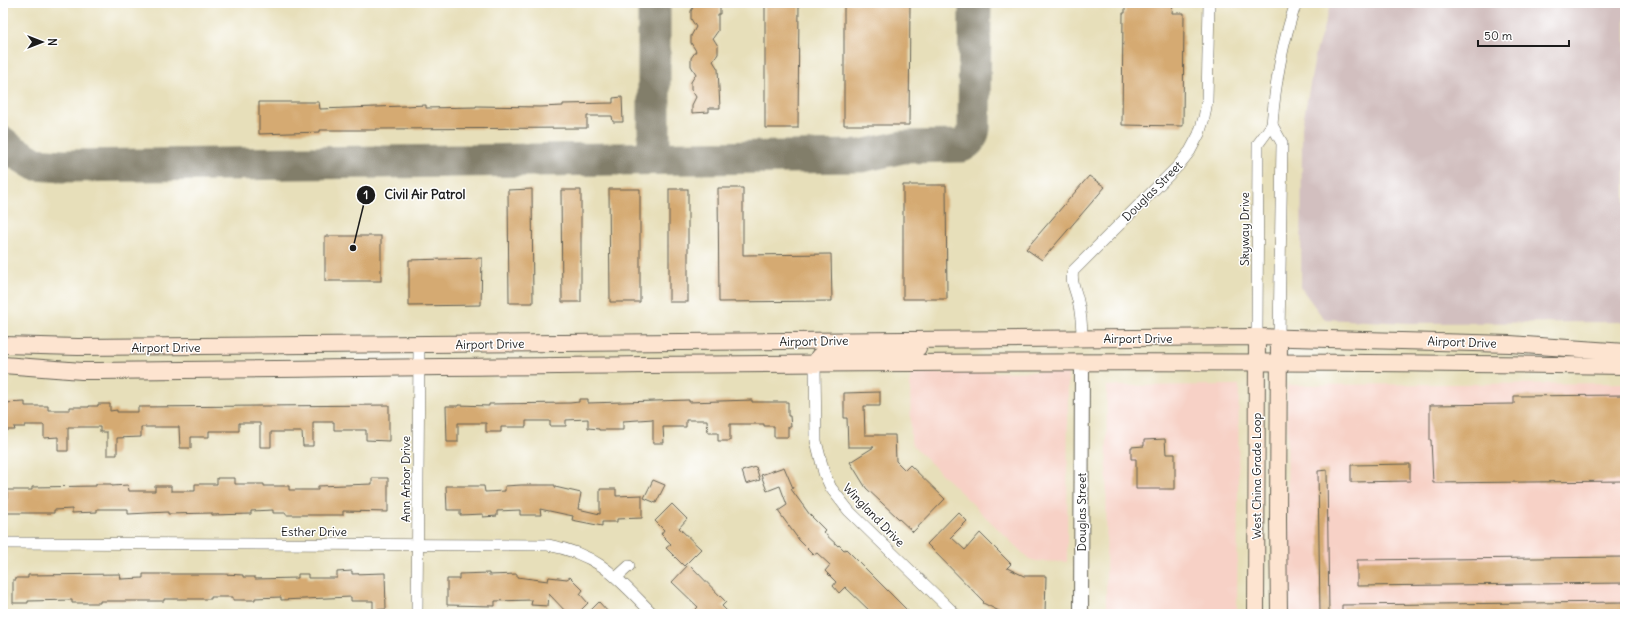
<svg xmlns="http://www.w3.org/2000/svg" width="1628" height="617" font-family="Delius,sans-serif">
<rect width="100%" height="100%" fill="#fff"/>
<filter id="ink" filterUnits="userSpaceOnUse"><feTurbulence type="fractalNoise" baseFrequency=".025" numOctaves="2"/><feDisplacementMap in="SourceGraphic" scale="8" xChannelSelector="R" yChannelSelector="G"/><feConvolveMatrix kernelMatrix="1 2 1 2 8 2 1 2 1" color-interpolation-filters="sRGB"/></filter>
<filter id="wash" filterUnits="userSpaceOnUse"><feTurbulence type="fractalNoise" baseFrequency=".012" numOctaves="4" result="noise"/><feDisplacementMap in="SourceGraphic" scale="16" xChannelSelector="R" yChannelSelector="G"/><feGaussianBlur stdDeviation="0.9" result="paint"/><feColorMatrix in="noise" values="0 0 0 0 0 0 0 0 0 0 0 0 0 0 0 0 0 1.4 0 .05"/><feComposite in="paint" operator="in"/></filter>
<g filter="url(#wash)">
<rect width="100%" height="100%" fill="#e7dfba"/>
<g fill="#f7d1c6">
<polygon points="1068,371 1067,562 1036,561 1029,559 914,447 911,441 910,373"/>
<polygon points="1625,383 1625,614 1288,614 1287,385"/>
<polygon points="1239,385 1237,614 1106,614 1107,386"/>
</g>
<polygon fill="#d2bfbf" points="1331,3 1625,3 1625,322 1410,323 1324,319 1301,288 1302,127 1316,52"/>
<g fill="none" stroke-linecap="round" stroke-linejoin="round">
<g stroke="#827e6b" stroke-width="33">
<path d="M3,143L10,149L35,164L63,166L861,156L903,147L962,146C970,142 973,136 974,128L975,3"/>
<polyline points="641,158 650,154 654,144 654,3"/>
</g>
</g>
<g id="blocks">
<g fill="#d5aa72">
<polygon points="701,3 720,3 720,14 718,14 718,31 713,38 718,46 718,54 713,61 718,69 720,108 709,108 709,112 692,113 692,105 696,97 691,89 691,82 696,74 691,66 691,58 696,51 691,43 691,36 696,27 691,19 691,11 695,4 701,4"/>
<polygon points="765,3 799,3 798,128 765,128"/>
<polygon points="844,3 910,3 909,125 844,125"/>
<polygon points="1125,3 1173,3 1172,13 1184,13 1183,126 1122,125 1123,13 1125,13"/>
<polygon points="622,97 623,122 613,122 612,116 587,116 587,128 376,129 376,130 320,130 320,132 259,134 259,102 319,102 320,109 404,106 426,105 426,108 476,107 476,106 540,107 563,106 563,104 613,103 613,98"/>
<polygon points="1089,176 1105,187 1042,260 1026,249"/>
<polygon points="903,185 946,185 947,299 903,299"/>
<polygon points="718,188 743,188 743,255 831,254 832,301 719,302"/>
<polygon points="532,189 533,303 509,303 508,190"/>
<polygon points="609,189 640,189 640,302 610,302"/>
<rect x="669" y="189" width="19" height="113"/>
<polygon points="561,190 581,190 581,302 562,302"/>
<rect x="325" y="236" width="56" height="45"/>
<polygon points="482,258 481,305 409,306 409,260"/>
<polygon points="880,392 880,406 864,406 865,435 895,435 896,461 905,470 910,465 945,499 913,532 866,488 850,462 874,447 848,447 847,418 844,418 844,393"/>
<polygon points="1625,395 1625,481 1433,483 1431,440 1430,440 1430,405 1514,404 1514,396"/>
<polygon points="579,399 588,399 588,403 689,400 689,402 752,400 752,402 788,402 788,416 790,416 791,427 788,427 788,437 774,437 774,426 764,426 764,424 730,424 730,441 718,441 718,433 708,433 707,420 686,420 686,427 663,427 664,443 653,443 653,419 623,421 623,430 599,430 599,429 588,428 588,419 566,420 566,426 550,426 550,421 526,421 526,427 501,427 501,432 486,432 486,423 458,423 458,442 447,442 446,406 458,406 458,405 489,406 489,404 570,403 579,402"/>
<polygon points="25,402 25,406 48,406 48,410 70,410 70,407 89,407 89,406 98,406 98,404 110,404 110,411 117,410 117,412 138,412 138,407 389,405 389,441 366,440 366,430 334,430 334,422 313,422 313,446 303,446 302,432 271,432 271,447 260,447 260,423 239,423 239,431 209,431 209,437 191,437 191,448 180,448 179,427 141,427 141,437 117,438 117,455 107,455 107,432 100,432 100,427 68,427 68,451 58,451 58,437 44,438 44,425 25,425 25,427 14,427 15,430 3,430 3,403"/>
<polygon points="1165,439 1166,454 1175,454 1175,489 1136,489 1136,459 1131,459 1131,447 1144,446 1144,440"/>
<polygon points="1410,464 1410,481 1351,482 1351,465"/>
<polygon points="756,467 760,480 746,484 742,471"/>
<polygon points="784,467 793,488 791,489 810,515 825,530 823,532 838,546 839,545 844,550 846,549 911,614 873,614 845,587 839,593 833,586 836,582 825,571 830,565 817,553 814,555 799,540 778,511 787,505 780,486 767,491 761,475"/>
<polygon points="1327,470 1329,614 1320,614 1318,471"/>
<polygon points="217,478 235,478 235,484 264,484 264,486 289,486 289,490 318,490 318,486 372,484 372,478 388,478 388,512 343,511 343,515 286,515 286,513 273,513 273,510 251,511 251,514 212,515 212,513 168,514 168,512 128,514 128,509 97,509 97,512 72,513 72,509 54,510 54,513 7,513 7,490 32,490 32,487 96,486 96,484 111,484 112,486 128,485 129,491 155,491 155,486 171,486 171,491 195,491 195,484 217,484"/>
<polygon points="653,480 665,485 656,503 644,498"/>
<polygon points="521,485 555,485 555,487 581,493 578,509 600,514 600,489 616,489 616,496 642,495 642,518 617,519 617,522 602,522 602,526 572,520 573,516 540,509 541,515 520,515 520,510 497,511 497,516 483,517 483,514 460,515 460,510 447,510 446,486 484,486 485,492 505,491 505,486"/>
<polygon points="672,504 687,519 679,528 701,549 684,566 666,548 671,544 661,534 664,530 655,521"/>
<polygon points="958,512 967,521 951,537 965,550 980,533 1011,564 1007,568 1024,576 1046,576 1045,614 1005,614 983,603 984,602 927,544"/>
<polygon points="1625,557 1625,583 1357,586 1357,560"/>
<polygon points="689,564 726,602 722,606 730,614 691,614 698,607 672,582"/>
<polygon points="352,571 352,574 385,573 386,609 373,610 373,601 351,601 351,597 281,600 281,597 255,598 255,600 233,600 233,597 211,597 211,599 164,599 164,601 100,601 100,603 72,603 72,600 28,601 28,603 13,603 13,580 16,580 16,578 28,578 28,575 120,574 121,579 143,578 143,574 224,574 243,575 243,577 255,577 255,579 298,578 298,574 308,574 308,578 337,578 337,572"/>
<polygon points="489,573 489,575 517,574 517,577 548,581 549,577 567,579 570,577 583,590 580,594 588,603 577,614 568,614 549,594 548,606 531,605 532,600 495,601 495,606 447,605 447,579 459,579 459,574"/>
<polygon points="599,602 610,614 587,614"/>
<polygon points="1625,602 1625,614 1342,614 1342,605"/>
</g>
</g>
</g>
<g filter="url(#ink)">
<use href="#blocks" fill-opacity="0" stroke="#636053" stroke-width="1"/>
<g fill="none" stroke-linecap="round" stroke-linejoin="round">
<defs>
<g id="minor">
<path d="M1272,125C1275,83 1282,43 1296,3"/>
<polyline points="1257,337 1258,144 1272,125 1282,143 1279,337"/>
<path d="M1082,339C1082,326 1081,314 1078,301C1076,290 1070,282 1073,271L1178,166L1190,151L1199,134L1204,118L1207,101L1209,3"/>
<polyline points="815,364 816,441 824,473 831,488 849,511 955,614"/>
<path d="M3,543L548,545C601,555 617,578 653,614"/>
<polyline points="617,577 629,566"/>
<polyline points="417,614 419,345"/>
</g>
<polyline id="tertiary" points="1081,614 1082,362"/>
<g id="secondary">
<polyline points="3,345 78,347 1257,337 1510,344 1625,352"/>
<polyline points="815,364 819,356 826,353 897,352 918,348"/>
<path d="M3,365L82,371C596,366 1111,357 1625,366"/>
<polyline points="1256,614 1257,337"/>
<polyline points="1279,614 1278,520 1279,337"/>
</g>
</defs>
<use href="#minor" stroke="#636053" stroke-width="12"/>
<use href="#tertiary" stroke="#636053" stroke-width="16"/>
<use href="#secondary" stroke="#636053" stroke-width="18"/>
<use href="#minor" stroke="#fff" stroke-width="11"/>
<use href="#tertiary" stroke="#fff" stroke-width="14"/>
<use href="#secondary" stroke="#fde4d0" stroke-width="16"/>
</g>
</g>
<g text-anchor="middle" dominant-baseline="central" stroke-width="3" stroke-linejoin="round" paint-order="stroke">
<g font-size="12" fill="#1c1c1c" stroke="#fff">
<text transform="translate(1152 191) rotate(-45)">Douglas Street</text>
<text transform="translate(1244 229) rotate(-90)">Skyway Drive</text>
<text x="1138" y="338">Airport Drive</text>
<text transform="translate(814 341) rotate(-1)">Airport Drive</text>
<text transform="translate(1462 342) rotate(2)">Airport Drive</text>
<text transform="translate(490 344) rotate(-1)">Airport Drive</text>
<text x="166" y="347">Airport Drive</text>
<text transform="translate(1256 476) rotate(-90)">West China Grade Loop</text>
<text transform="translate(405 479) rotate(-90)">Ann Arbor Drive</text>
<text transform="translate(1081 512) rotate(-90)">Douglas Street</text>
<text transform="translate(874 515) rotate(46)">Wingland Drive</text>
<text x="314" y="531">Esther Drive</text>
</g>
</g>
<path fill="none" stroke="#1c1c1c" stroke-width="1.5" d="M353 248L366 195"/>
<g fill="#1c1c1c" stroke="#fff" stroke-width="1.5">
<circle cx="353" cy="248" r="4"/>
<circle cx="366" cy="195" r="10"/>
</g>
<g font-size="12" text-anchor="middle" font-weight="bold" fill="#fff">
<text x="366" y="199">1</text>
</g>
<g font-size="13" text-anchor="middle" font-weight="bold" fill="#1c1c1c" stroke="#fff" stroke-width="3" stroke-linejoin="round" paint-order="stroke">
<text x="425" y="199">Civil Air Patrol</text>
</g>
<rect width="1628" height="617" fill="none" stroke="#fff" stroke-width="16"/>
<g transform="translate(42 42) rotate(90)" stroke="#ffffff" stroke-width="3" paint-order="stroke">
<path d="M0-3L7 15L0 10L-7 15Z" fill="#1c1c1c"/>
<text y="-6" font-size="11" font-weight="bold" text-anchor="middle" fill="#1c1c1c">N</text>
</g>
<path d="M1478 40v6h91v-6" fill="none" stroke="#1c1c1c" stroke-width="2"/>
<text x="1484" y="40" font-size="12" fill="#1c1c1c" stroke="#ffffff" stroke-width="3" paint-order="stroke">50 m</text>
</svg>
